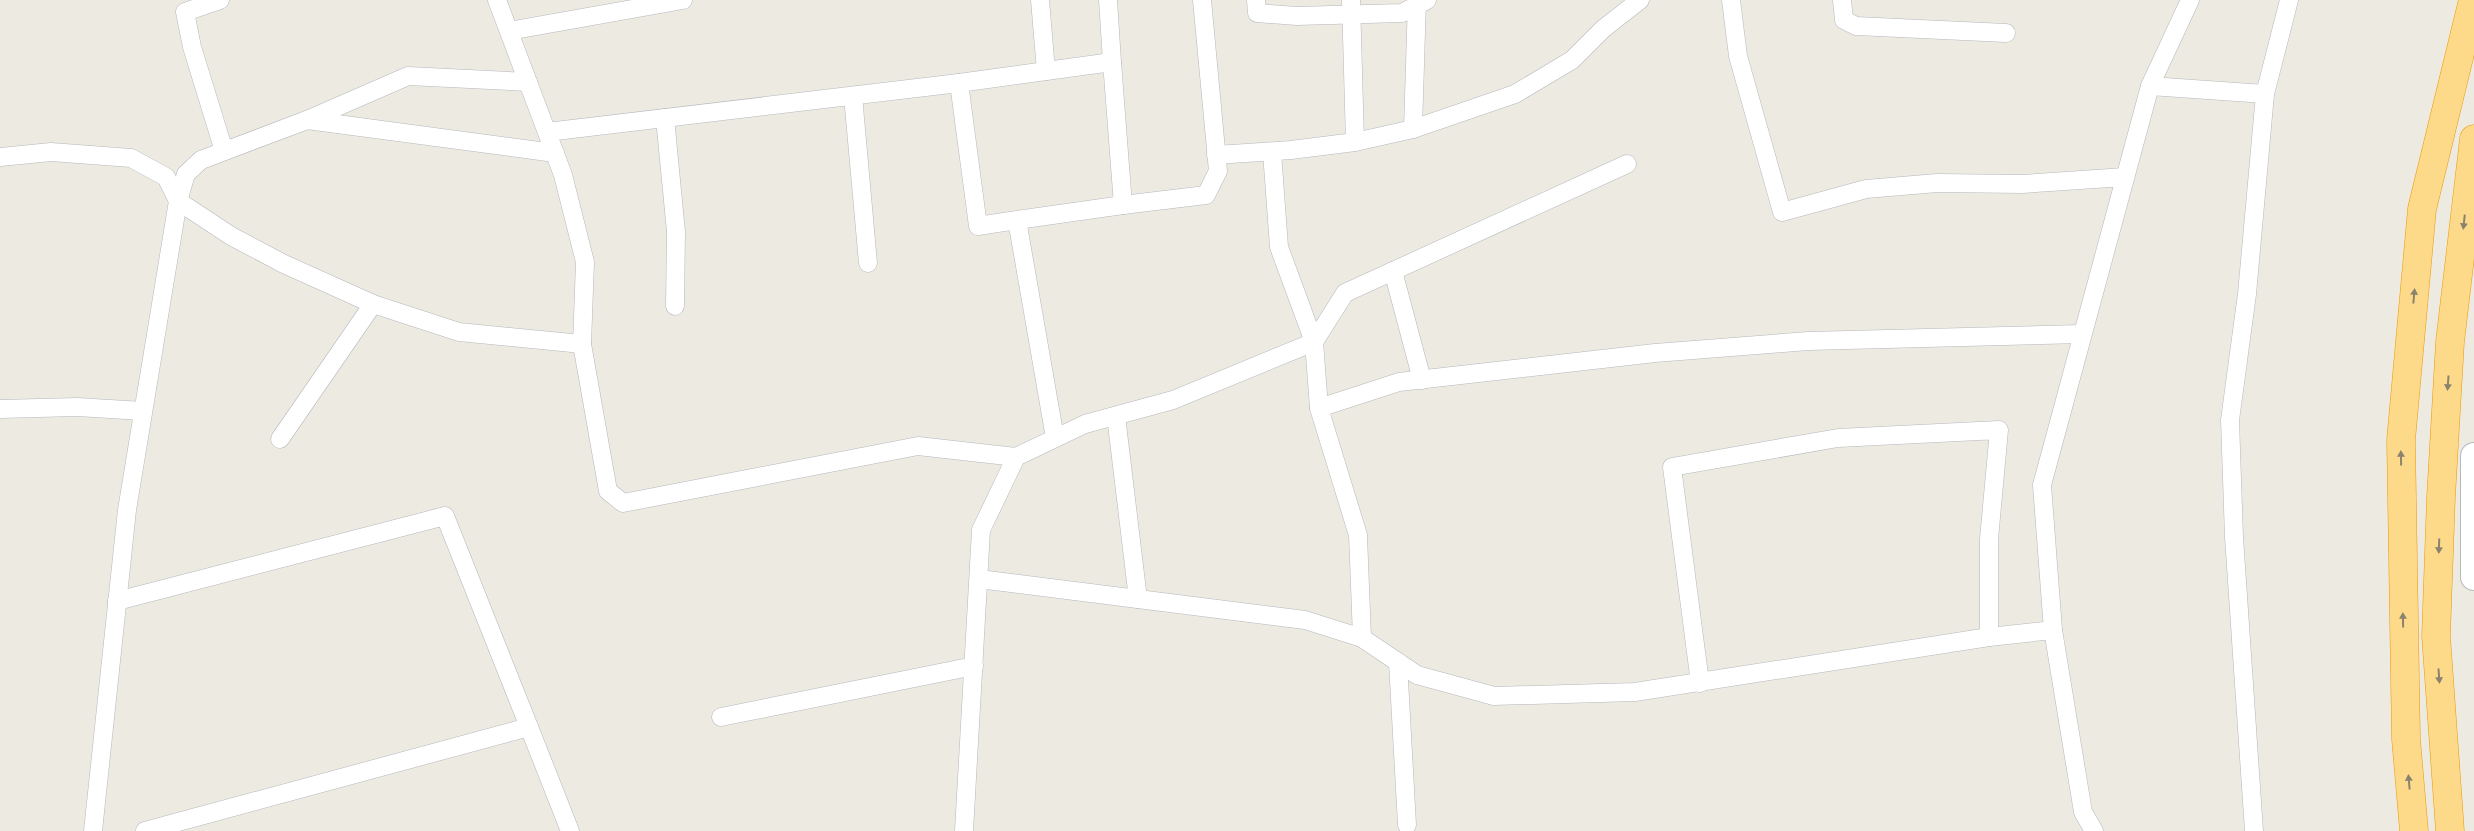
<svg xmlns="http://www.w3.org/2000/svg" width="2474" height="831" font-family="'PT Sans Narrow',sans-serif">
<rect width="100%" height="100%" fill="#edeae1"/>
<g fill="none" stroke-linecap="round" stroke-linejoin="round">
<defs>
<g id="street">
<polyline points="220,0 185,12 192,47 224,151"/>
<polyline points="497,0 563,175 585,262 582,344 608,491 623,503 918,446 1016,457"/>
<polyline points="1040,0 1046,71"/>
<polyline points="1108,0 1112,62"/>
<polyline points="1256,0 1257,13 1297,16 1402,13 1427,0"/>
<polyline points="1351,0 1355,142"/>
<polyline points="1731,0 1738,56 1782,212 1866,189 1937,183 2022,184 2125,177"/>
<polyline points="1842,0 1844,20 1856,26 2006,33"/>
<polyline points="509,31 683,0"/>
<polyline points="2150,86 2265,94"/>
<polyline points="853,96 868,263"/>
<polyline points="665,118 676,232 675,306"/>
<polyline points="307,120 555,153"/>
<polyline points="1413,129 1417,0"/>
<polyline points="547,132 959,83"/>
<polyline points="1272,152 1279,247 1314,342 1319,408 1358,535 1362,638"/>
<polyline points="1216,155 1291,150 1355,142 1413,129 1515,94 1572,60 1603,29 1640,0"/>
<polyline points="0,157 51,152 131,158 166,177 178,201 231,236 284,264 373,304 459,332 582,344"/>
<polyline points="1123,205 1206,195 1218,171 1202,0"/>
<polyline points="1017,220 1123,205 1112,62 959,83 978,226 1017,220 1055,438"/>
<polyline points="1393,271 1422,380"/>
<polyline points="1319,408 1399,382 1655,353 1808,341 2082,334"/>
<polyline points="0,409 77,407 143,411"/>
<polyline points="1116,416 1138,599 1305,620 1362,638 1417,675 1494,696 1635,692 1989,637 2053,630"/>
<polyline points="280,439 373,304"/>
<polyline points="979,579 1138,599"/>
<polyline points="117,601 445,516 529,727 145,831"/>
<polyline points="1398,662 1407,825"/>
<polyline points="1700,683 1672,467 1838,438 1999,430 1989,539 1989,637"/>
<polyline points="721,717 974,666"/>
<polyline points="529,727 570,831"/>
<polyline points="93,831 127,510 178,201 186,174 201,160 307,120 408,76 528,82"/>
<polyline points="964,831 981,530 1016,457 1085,424 1173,400 1314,342 1345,293 1627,164"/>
<polyline points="2094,831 2083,812 2053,630 2042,485 2150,86 2190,0"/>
<polyline points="2254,831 2234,537 2230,420 2247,294 2265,94 2289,0"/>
</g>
<polyline id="secondary" points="2474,456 2474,577"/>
<g id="highway">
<polyline points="2414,831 2406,739 2401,440 2422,209 2473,0"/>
<polyline points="2450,831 2436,636 2441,497 2450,342 2474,139"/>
</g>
</defs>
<use href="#street" stroke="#b4b8bc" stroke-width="19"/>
<use href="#secondary" stroke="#b5b9be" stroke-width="28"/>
<use href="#highway" stroke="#ee9801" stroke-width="29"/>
<use href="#street" stroke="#fff" stroke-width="18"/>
<use href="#secondary" stroke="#fff" stroke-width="26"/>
<use href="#highway" stroke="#fcda89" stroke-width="28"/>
</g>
<defs><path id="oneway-solid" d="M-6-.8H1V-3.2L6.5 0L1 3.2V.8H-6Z" transform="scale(1.25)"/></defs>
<g fill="#8b836e">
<use href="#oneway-solid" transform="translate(2464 222) rotate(96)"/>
<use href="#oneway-solid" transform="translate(2414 296) rotate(-85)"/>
<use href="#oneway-solid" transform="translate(2448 383) rotate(94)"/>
<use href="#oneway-solid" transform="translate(2401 458) rotate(-91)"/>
<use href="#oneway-solid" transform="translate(2439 546) rotate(92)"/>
<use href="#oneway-solid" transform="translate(2403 620) rotate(-91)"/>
<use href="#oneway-solid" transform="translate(2439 676) rotate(86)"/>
<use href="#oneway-solid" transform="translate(2409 782) rotate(-95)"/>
</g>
</svg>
